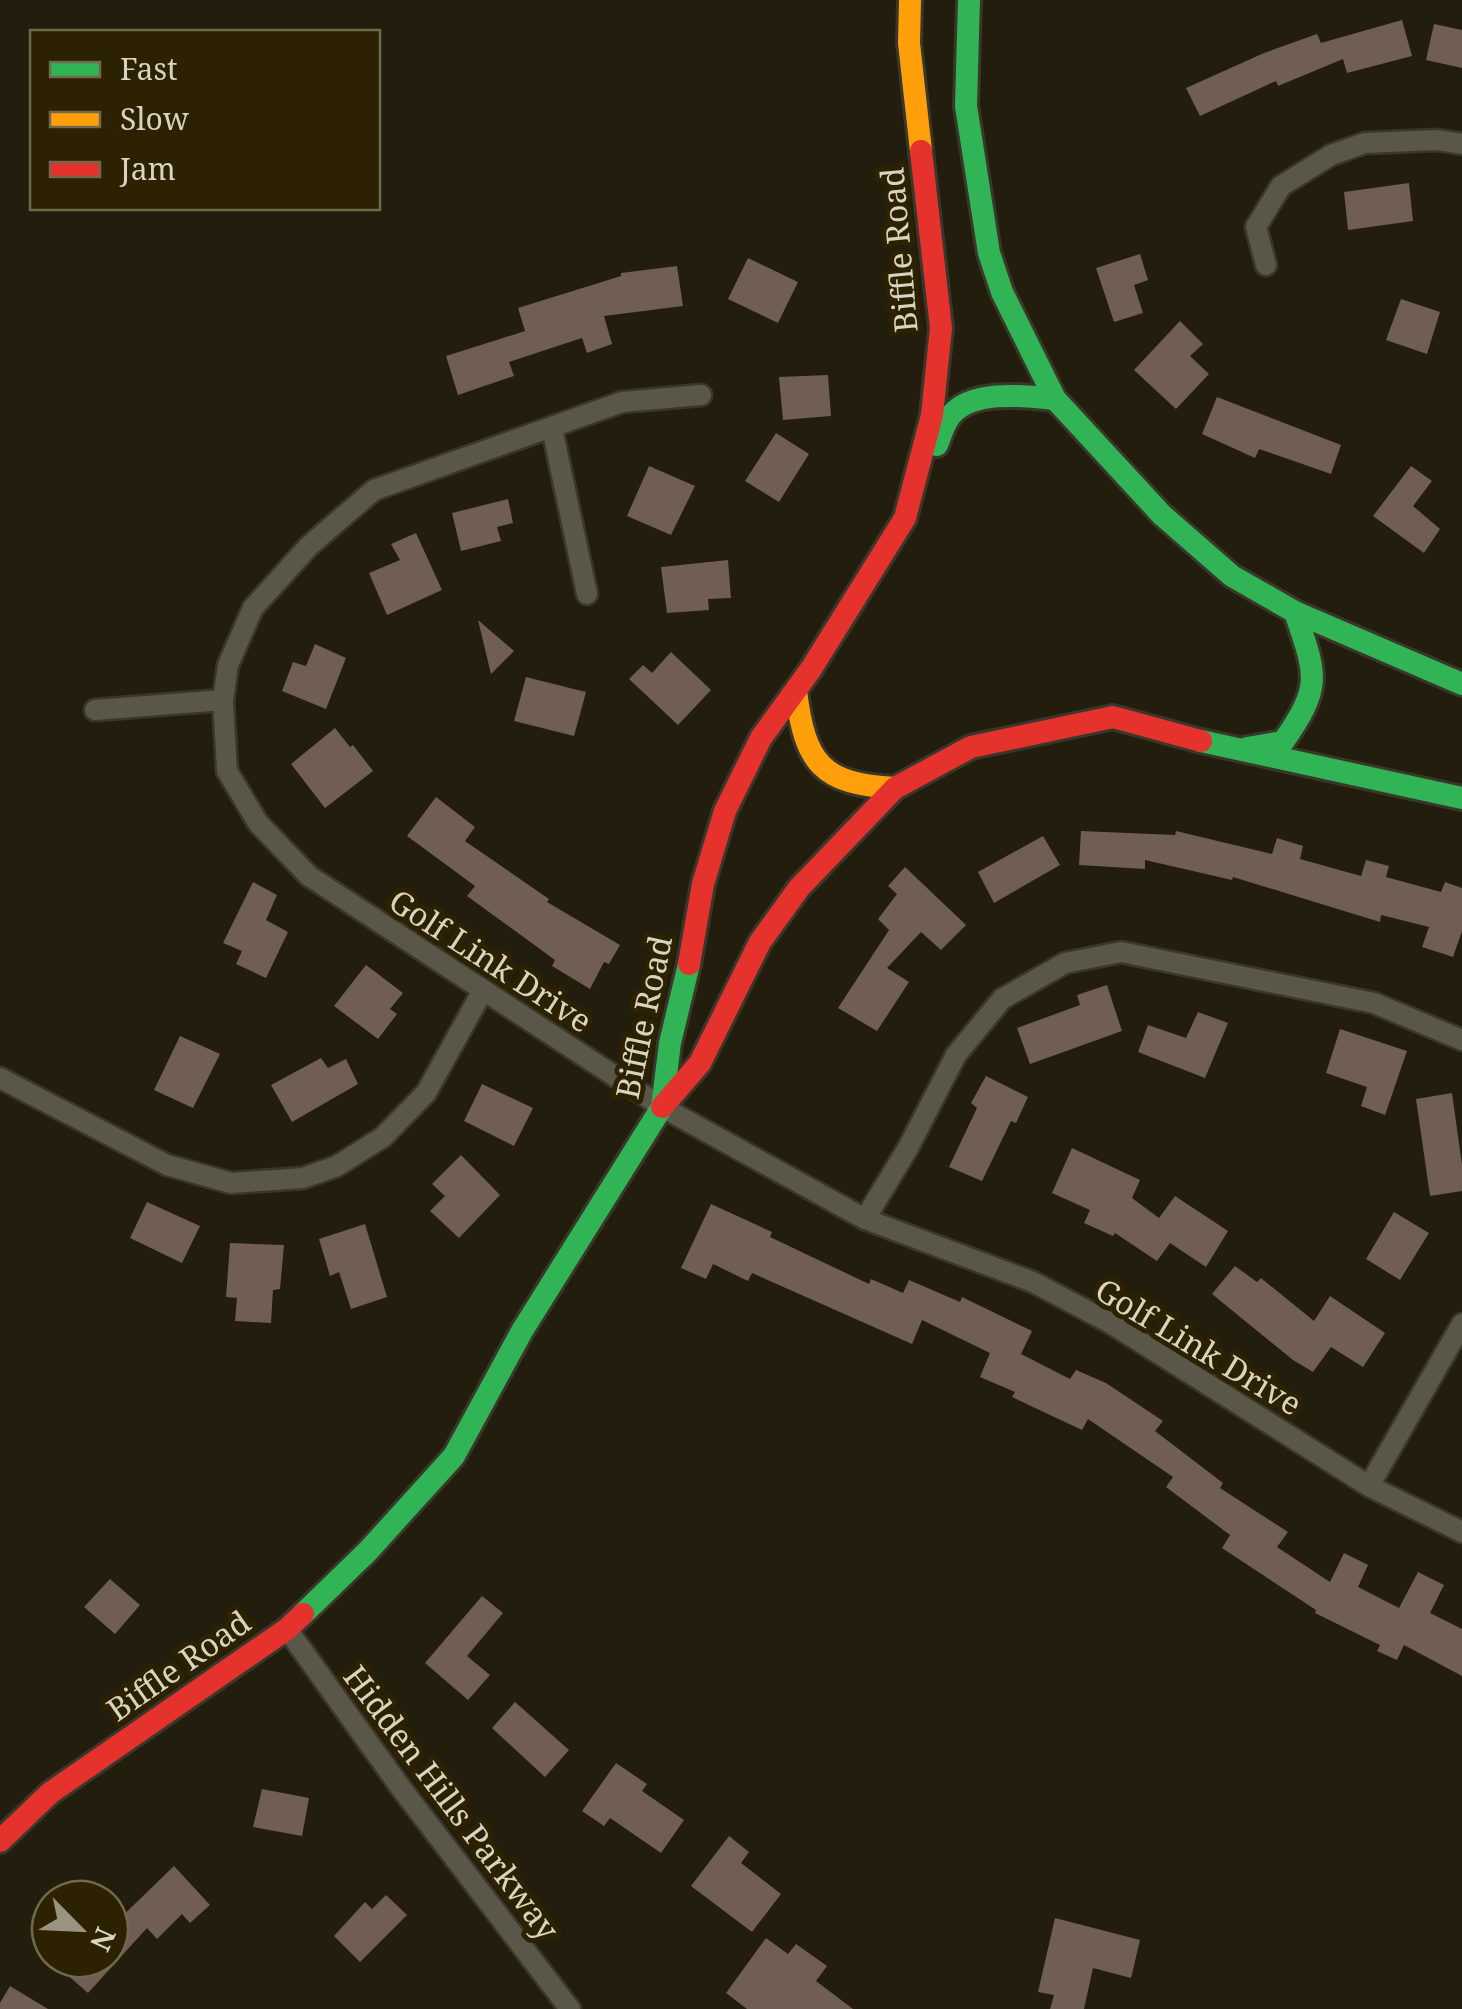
<svg xmlns="http://www.w3.org/2000/svg" width="1462" height="2009" font-family="'Noto Serif',serif">
<rect width="100%" height="100%" fill="#221d0c"/>
<g fill="#705d54">
<polygon points="1402,20 1412,56 1347,73 1343,59 1278,86 1276,81 1200,116 1186,88 1264,53 1317,34 1321,43"/>
<polygon points="1434,24 1462,30 1462,68 1426,60"/>
<polygon points="1409,183 1413,221 1348,230 1344,192"/>
<polygon points="1140,254 1148,280 1134,285 1143,313 1114,322 1096,268"/>
<polygon points="748,258 798,282 778,323 728,299"/>
<polygon points="677,266 683,306 604,316 612,344 587,353 582,338 509,362 514,376 458,395 446,356 525,331 518,308 621,276 621,273"/>
<polygon points="1401,299 1440,312 1427,354 1386,340"/>
<polygon points="1180,321 1203,344 1190,356 1209,374 1176,409 1134,370"/>
<polygon points="828,375 831,416 783,420 779,377"/>
<polygon points="1217,397 1341,445 1331,474 1259,449 1255,458 1202,434"/>
<polygon points="776,433 809,454 779,502 745,481"/>
<polygon points="649,466 695,486 671,535 627,516"/>
<polygon points="1411,466 1432,481 1413,506 1440,529 1424,553 1373,516"/>
<polygon points="508,499 513,523 497,527 501,541 461,551 452,513"/>
<polygon points="416,533 442,590 387,615 369,573 400,560 391,544"/>
<polygon points="728,560 731,598 708,599 709,610 667,613 661,567"/>
<polygon points="478,620 514,651 491,674"/>
<polygon points="315,644 346,658 326,709 282,691 293,662 306,666"/>
<polygon points="671,652 711,690 678,725 629,679 643,665 652,673"/>
<polygon points="526,677 586,692 574,736 514,721"/>
<polygon points="335,728 350,747 353,745 373,771 325,808 291,764"/>
<polygon points="436,797 475,827 465,841 549,899 547,902 620,945 609,964 604,962 590,989 552,966 555,960 467,896 475,886 407,836"/>
<polygon points="1081,831 1175,835 1176,831 1272,854 1277,838 1303,846 1300,859 1361,876 1366,860 1389,866 1386,877 1441,892 1445,882 1462,888 1462,931 1453,957 1422,947 1429,927 1381,915 1380,922 1233,877 1232,880 1145,860 1145,869 1079,865"/>
<polygon points="1043,836 1060,865 994,903 978,872"/>
<polygon points="905,867 966,925 941,950 921,932 887,968 909,982 877,1031 838,1008 889,930 878,919 897,894 888,886"/>
<polygon points="253,882 277,895 266,920 288,932 266,978 236,964 242,951 223,943"/>
<polygon points="366,965 403,993 390,1009 397,1014 378,1039 334,1006"/>
<polygon points="1107,985 1122,1031 1030,1064 1017,1028 1080,1005 1077,995"/>
<polygon points="1198,1012 1228,1023 1205,1078 1138,1052 1148,1025 1186,1038"/>
<polygon points="1340,1029 1407,1051 1385,1115 1361,1106 1367,1087 1326,1073"/>
<polygon points="180,1036 220,1054 193,1108 154,1090"/>
<polygon points="321,1058 328,1068 346,1059 358,1084 292,1122 271,1085"/>
<polygon points="986,1076 1028,1097 1016,1123 1011,1121 982,1181 949,1167 977,1108 971,1103"/>
<polygon points="482,1084 533,1108 514,1146 464,1121"/>
<polygon points="1452,1093 1462,1165 1462,1191 1430,1196 1416,1099"/>
<polygon points="1072,1148 1140,1180 1132,1198 1159,1218 1175,1196 1228,1231 1206,1267 1170,1243 1157,1261 1115,1233 1113,1236 1084,1223 1090,1210 1052,1193"/>
<polygon points="461,1155 500,1195 459,1238 430,1211 445,1196 432,1184"/>
<polygon points="147,1202 200,1226 182,1263 130,1238"/>
<polygon points="711,1204 772,1232 770,1237 869,1284 871,1279 903,1293 909,1280 960,1302 962,1297 1032,1331 1021,1354 1070,1379 1076,1370 1106,1383 1163,1421 1155,1431 1223,1483 1220,1488 1288,1532 1277,1547 1330,1582 1344,1553 1368,1565 1358,1587 1399,1608 1418,1572 1444,1585 1430,1613 1462,1629 1462,1676 1404,1645 1397,1660 1377,1651 1380,1645 1315,1613 1316,1610 1222,1548 1230,1535 1166,1487 1173,1477 1088,1419 1082,1430 1012,1397 1015,1392 980,1377 990,1353 922,1320 912,1344 752,1273 748,1281 713,1264 706,1279 681,1268"/>
<polygon points="1394,1212 1429,1233 1400,1280 1366,1259"/>
<polygon points="365,1224 387,1297 351,1309 339,1272 330,1276 319,1239"/>
<polygon points="230,1243 284,1245 280,1289 273,1290 271,1323 235,1321 237,1298 226,1297"/>
<polygon points="1235,1266 1257,1282 1261,1278 1314,1321 1330,1296 1385,1333 1363,1367 1331,1347 1313,1372 1293,1360 1212,1294"/>
<polygon points="110,1579 140,1605 115,1634 84,1607"/>
<polygon points="482,1596 503,1613 467,1656 490,1675 468,1700 425,1663"/>
<polygon points="515,1702 569,1750 545,1777 492,1728"/>
<polygon points="616,1763 647,1784 642,1791 684,1820 661,1853 610,1818 604,1826 582,1811"/>
<polygon points="262,1789 309,1798 302,1836 253,1827"/>
<polygon points="729,1836 749,1852 741,1863 781,1894 752,1932 691,1886"/>
<polygon points="174,1866 210,1905 190,1923 182,1914 157,1939 147,1928 88,1993 49,1959 110,1959 110,1928"/>
<polygon points="386,1895 407,1915 360,1962 334,1936 365,1902 372,1909"/>
<polygon points="1055,1918 1140,1940 1131,1978 1093,1968 1084,2009 1050,2009 1054,1995 1038,1992"/>
<polygon points="766,1938 788,1954 796,1944 827,1966 816,1981 853,2009 747,2009 726,1993"/>
<polygon points="10,1986 48,2009 0,2009 0,2003"/>
</g>
<g fill="none" stroke-linecap="round" stroke-linejoin="round">
<defs>
<g id="street">
<polyline points="1266,265 1256,227 1281,186 1331,155 1365,143 1437,140 1462,144"/>
<polyline points="701,395 622,402 374,490 309,546 253,608 228,665 223,700 227,771 258,823 309,876 662,1107 865,1219 1033,1282 1112,1324 1369,1486 1462,1532"/>
<polyline points="552,428 587,594"/>
<polyline points="95,710 223,700"/>
<polyline points="0,1078 167,1165 231,1183 303,1178 337,1166 383,1137 426,1093 482,992"/>
<polyline points="865,1219 908,1148 956,1055 1002,999 1065,963 1121,952 1374,1003 1462,1040"/>
<polyline points="1369,1486 1462,1324"/>
<polyline points="287,1629 401,1788 570,2009"/>
</g>
<g id="fast">
<polyline points="969,0 966,106 989,253 1002,292 1055,399 1162,515 1232,576 1295,612 1462,684"/>
<path d="M937,445C941,435 944,423 951,415C973,389 1025,396 1055,399"/>
<polyline points="1201,741 1462,798"/>
<path d="M1247,748L1283,742C1323,685 1316,675 1295,612"/>
<polyline points="303,1614 368,1551 454,1456 522,1331 662,1107 670,1043 689,964"/>
</g>
<g id="slow">
<polyline points="910,0 909,43 921,151"/>
<path d="M796,691C805,763 821,784 895,788"/>
</g>
<g id="jam">
<polyline points="689,964 703,884 725,811 761,738 811,669 905,518 932,415 941,328 921,151"/>
<polyline points="662,1107 700,1063 760,942 799,888 895,788 971,747 1113,717 1201,741"/>
<polyline points="0,1841 50,1793 287,1629 303,1614"/>
</g>
</defs>
<use href="#street" stroke="#39362a" stroke-width="25"/>
<use href="#fast" stroke="#39362a" stroke-width="28"/>
<use href="#slow" stroke="#39362a" stroke-width="28"/>
<use href="#jam" stroke="#39362a" stroke-width="28"/>
<use href="#street" stroke="#5a5648" stroke-width="20"/>
<use href="#fast" stroke="#30b455" stroke-width="22"/>
<use href="#slow" stroke="#ff9f0a" stroke-width="22"/>
<use href="#jam" stroke="#e5322d" stroke-width="22"/>
</g>
<g text-anchor="middle" dominant-baseline="central" stroke-width="10" stroke-linejoin="round" paint-order="stroke">
<g font-size="32" fill="#d9d3c1" stroke="#2c2202">
<text transform="translate(898 250) rotate(-95)">Biffle Road</text>
<text transform="translate(491 960) rotate(33)">Golf Link Drive</text>
<text transform="translate(643 1017) rotate(-78)">Biffle Road</text>
<text transform="translate(1199 1346) rotate(31)">Golf Link Drive</text>
<text transform="translate(178 1665) rotate(-35)">Biffle Road</text>
<text transform="translate(452 1802) rotate(53)">Hidden Hills Parkway</text>
</g>
</g>
<rect x="30" y="30" width="350" height="180" fill="#2c2202" stroke="#71694e" stroke-width="2.5"/>
<rect x="50" y="62" width="50" height="15" fill="#30b455" stroke="#71694e" stroke-width="2.5"/>
<text x="120" y="80" font-size="30" fill="#d9d3c1">Fast</text>
<rect x="50" y="112" width="50" height="15" fill="#ff9f0a" stroke="#71694e" stroke-width="2.5"/>
<text x="120" y="130" font-size="30" fill="#d9d3c1">Slow</text>
<rect x="50" y="162" width="50" height="15" fill="#e5322d" stroke="#71694e" stroke-width="2.5"/>
<text x="120" y="180" font-size="30" fill="#d9d3c1">Jam</text>
<g transform="translate(80 1929) rotate(114)"><circle r="48" fill="#2c2202" stroke="#71694e" stroke-width="2.5"/>
<path d="M0-8L18 38L0 25L-18 38Z" fill="#999382"/>
<text y="-15" font-size="28" font-weight="bold" text-anchor="middle" fill="#d9d3c1">N</text>
</g>
</svg>
